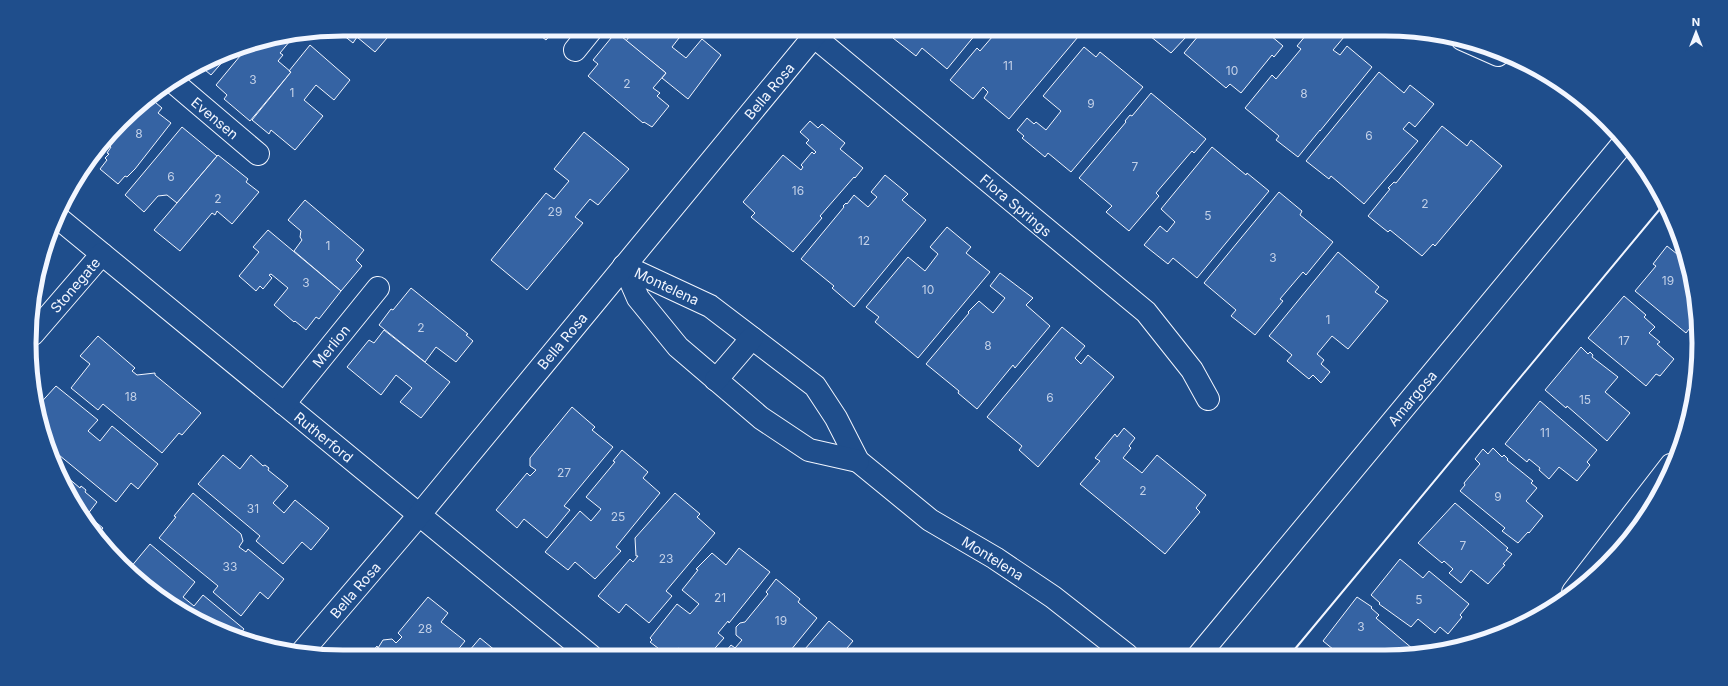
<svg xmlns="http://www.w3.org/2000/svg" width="1728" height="686" font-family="Inter,sans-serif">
<rect width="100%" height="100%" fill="#1f4e8c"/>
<g fill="#3563a3" stroke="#f2f6ff">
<polygon points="343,29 391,29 393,31 375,52 357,37 353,43 337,30"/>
<polygon points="532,29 555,29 546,40"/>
<polygon points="635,29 686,29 672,47 686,58 702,39 721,55 688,99 662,78 666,73 626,41"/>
<polygon points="900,29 980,29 947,69 922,48 916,56 893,38"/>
<polygon points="999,29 1081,29 1083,31 1009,119 984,98 988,92 983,87 973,99 950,80 977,48 980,51"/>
<polygon points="1148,29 1189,29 1184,35 1186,37 1171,53 1150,36 1152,33"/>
<polygon points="1204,29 1265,29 1264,30 1283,46 1274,57 1272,55 1241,93 1230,84 1226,88 1184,53"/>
<polygon points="1311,29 1335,29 1344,37 1333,50 1340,55 1347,46 1372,67 1320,131 1320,130 1298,157 1276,140 1279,136 1245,108 1272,75 1276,79 1301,49 1297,46"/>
<polygon points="616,32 666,73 653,88 660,93 657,96 669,106 652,127 644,122 643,123 588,76 598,64 593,60"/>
<polygon points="287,38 290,41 280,53 283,55 278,61 291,72 250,121 224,99 227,95 216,85 250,44"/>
<polygon points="310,45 350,80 334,100 316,85 304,100 323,116 295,150 271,130 269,134 252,120 291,72 289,71"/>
<polygon points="1084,47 1096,57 1100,52 1143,87 1071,172 1048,153 1045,157 1022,138 1024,136 1017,130 1027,118 1034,124 1036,122 1046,130 1061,111 1043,96"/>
<polygon points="233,50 211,75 199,65 194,72 190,69"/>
<polygon points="1379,72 1404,93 1410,85 1434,104 1415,127 1409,122 1403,129 1418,141 1364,204 1331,176 1329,179 1306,161"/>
<polygon points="1151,93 1206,139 1194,153 1192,151 1156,193 1159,196 1129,231 1106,212 1112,206 1079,178 1126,122 1125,121 1130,115 1132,116"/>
<polygon points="149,97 162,108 158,113 171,123 135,169 127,177 125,176 118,184 100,169 107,160 105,158 109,154 107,153 111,147 106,143 136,107"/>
<polygon points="810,121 818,128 822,124 845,143 840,149 863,168 855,178 854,177 820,216 822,218 793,252 751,217 755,213 743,202 783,155 801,170 803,167 801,165 812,152 814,154 816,152 806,143 809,140 800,132"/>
<polygon points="1442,126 1467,146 1471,140 1502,166 1435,246 1433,244 1422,256 1390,230 1388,232 1368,216 1390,189 1388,188 1394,182 1396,183"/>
<polygon points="182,127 217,156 177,203 167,195 158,196 144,212 125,195"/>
<polygon points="584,132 629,169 598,205 590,199 575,217 583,223 527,290 491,260 546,193 554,199 569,181 554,169"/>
<polygon points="1212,147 1246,175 1247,173 1269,191 1197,278 1173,258 1168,264 1144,245 1160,226 1167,232 1175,222 1161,209"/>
<polygon points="218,155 248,179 246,182 259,192 232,224 217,211 215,215 212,213 180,251 154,230"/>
<polygon points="885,175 908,194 902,200 926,220 854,307 832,288 834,286 801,259 844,207 843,206 846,203 847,204 854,195 868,207 877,197 871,192"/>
<polygon points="1279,192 1302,211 1300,215 1333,242 1306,275 1303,272 1280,299 1283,301 1255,335 1231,316 1236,310 1204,283"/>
<polygon points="305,200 364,250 356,260 362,266 341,291 294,251 302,240 300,237 301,231 288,220"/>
<polygon points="947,227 971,247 966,253 990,272 918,358 875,322 879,317 866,307 908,257 925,271 938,254 930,247"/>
<polygon points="268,230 341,291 319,319 316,317 306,330 295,321 294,322 274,305 288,288 271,274 269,275 272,278 263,289 260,286 256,291 239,276 259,252 253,247"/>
<polygon points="1667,246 1677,254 1679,252 1683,254 1680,257 1687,263 1687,268 1689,270 1696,302 1697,319 1686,333 1635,291 1656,266 1653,264"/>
<polygon points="1338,252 1379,287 1375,292 1388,301 1348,349 1332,336 1317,354 1324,360 1321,364 1330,372 1321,383 1313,375 1309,379 1287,361 1292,355 1269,336"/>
<polygon points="1000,273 1033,298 1026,305 1050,326 1015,368 1013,365 977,409 958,393 959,391 926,364 969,313 968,312 979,301 993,313 1005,298 990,286"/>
<polygon points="411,288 468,334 466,335 473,341 456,362 436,347 425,362 379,325 391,309 393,310"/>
<polygon points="1624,296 1646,315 1644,317 1655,327 1649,333 1660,342 1657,344 1674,359 1660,376 1656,374 1646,386 1588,338"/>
<polygon points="1062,327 1085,346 1075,358 1081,364 1088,355 1114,377 1038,467 1019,450 1022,446 987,417"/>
<polygon points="384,330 450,382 421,418 400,402 412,388 396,375 381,395 347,367 369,340 374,343"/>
<polygon points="98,336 135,368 132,371 137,375 155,373 155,375 201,413 182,435 179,433 162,453 103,404 98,410 71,388 90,364 80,356"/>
<polygon points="1581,347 1588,354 1590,352 1593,355 1592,357 1618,377 1605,392 1630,413 1607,441 1567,406 1566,408 1545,390"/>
<polygon points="56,386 98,420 88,431 100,441 112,426 158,464 138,489 131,483 116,502 59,455 55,461 51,458 39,418 43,413 36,408"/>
<polygon points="1540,401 1597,450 1587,462 1590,465 1577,481 1559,467 1549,479 1539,470 1540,468 1529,459 1527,462 1505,444"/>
<polygon points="572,407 595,427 592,430 613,447 564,506 570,510 547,538 524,519 517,528 496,510 527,473 530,476 536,470 530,466 530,458"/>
<polygon points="1124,428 1135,438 1129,446 1131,448 1123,458 1142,473 1157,455 1206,495 1196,508 1200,512 1165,554 1080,484 1100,461 1095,458 1115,434 1117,437"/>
<polygon points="1493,448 1502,457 1504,455 1508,459 1507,460 1533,481 1531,483 1537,488 1526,501 1543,516 1529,533 1528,532 1518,543 1502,531 1505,528 1460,491 1465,485 1464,483 1480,464 1475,459 1483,449 1488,454"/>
<polygon points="622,450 648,472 643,478 660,493 616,547 621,551 595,579 575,562 568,570 545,552 580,511 591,521 601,509 586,497 615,462 613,461"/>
<polygon points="223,455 240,469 251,455 263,466 265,465 269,468 268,470 288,486 273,503 284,513 295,500 329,528 311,550 302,542 283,564 256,541 260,536 198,484"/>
<polygon points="61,472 80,488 81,486 86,490 85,492 97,502 87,515 103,528 98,534 82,517 59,474"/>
<polygon points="193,493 241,534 243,541 239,547 246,552 248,549 284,579 268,599 260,592 241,616 213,592 218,586 159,538 176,517 174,516"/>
<polygon points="675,493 700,514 697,517 715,533 666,591 672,596 649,623 626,604 619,613 598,596 630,559 633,562 638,556 636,556 635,538"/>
<polygon points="1455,503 1508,548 1506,550 1512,554 1503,564 1505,565 1488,584 1471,570 1461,583 1449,573 1453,569 1444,561 1442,563 1418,543"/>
<polygon points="150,544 195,582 183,597 194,606 203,595 244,629 238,637 204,625 152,592 130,568"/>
<polygon points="739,548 770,572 729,623 728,621 718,633 724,638 708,656 688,656 678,648 671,656 668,653 667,655 650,642 652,640 650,638 677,604 690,614 699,604 682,590 698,570 696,569 712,553 726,565"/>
<polygon points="1400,559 1423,578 1429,571 1469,604 1460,615 1462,617 1448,634 1440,627 1435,633 1418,619 1411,627 1379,604 1380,603 1371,595"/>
<polygon points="776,579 800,599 798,602 817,618 786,656 722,656 731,645 735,648 742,640 736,635 736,627 740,623 745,622 768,594 766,592"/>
<polygon points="428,597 448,613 441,622 465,641 452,657 368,657 377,646 378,648 383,640 392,639 396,643 402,637 398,633"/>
<polygon points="1357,597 1372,607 1371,608 1379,615 1376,618 1413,649 1409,654 1339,654 1323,641"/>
<polygon points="829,621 853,641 847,648 856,656 799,656"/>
<polygon points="480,638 502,656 464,657"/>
</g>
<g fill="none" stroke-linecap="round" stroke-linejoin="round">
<defs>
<g id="minor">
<polyline points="805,29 1146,312 1192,370 1208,399"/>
<polyline points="1462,39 1498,55"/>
<polyline points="575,50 592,29"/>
<polyline points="172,81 258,154"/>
<polyline points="57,217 591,656"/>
<polyline points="624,266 710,306 815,386 836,418 858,461 930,520 995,558 1053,597 1127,655"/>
<polyline points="624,266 638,298 678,347 761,418 809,450 858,461"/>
<polyline points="33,334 102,254"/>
<polyline points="716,380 752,338"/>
<polyline points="284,404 378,288"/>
<polyline points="1573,592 1671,465"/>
<polyline points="302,652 420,514 820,29"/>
<polyline points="1199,655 1625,141"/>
</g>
</defs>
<use href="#minor" stroke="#f2f6ff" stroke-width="24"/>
<use href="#minor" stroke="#1f4e8c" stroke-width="22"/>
<polyline stroke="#f2f6ff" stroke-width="2" points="1290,655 1665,203"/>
</g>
<g text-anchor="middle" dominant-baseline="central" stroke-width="3" stroke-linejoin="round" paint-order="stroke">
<g font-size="12" fill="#c3d1e8">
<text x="1008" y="65">11</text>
<text x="1232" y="70">10</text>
<text x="253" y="79">3</text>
<text x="627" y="83">2</text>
<text x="292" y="92">1</text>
<text x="1304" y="93">8</text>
<text x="1091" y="103">9</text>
<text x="139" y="133">8</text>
<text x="1369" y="135">6</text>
<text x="1135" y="166">7</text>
<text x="171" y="176">6</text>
<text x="798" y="190">16</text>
<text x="218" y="198">2</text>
<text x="1425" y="203">2</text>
<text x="555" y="211">29</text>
<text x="1208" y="215">5</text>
<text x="864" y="240">12</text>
<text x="328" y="245">1</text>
<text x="1273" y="257">3</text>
<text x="1668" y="280">19</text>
<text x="306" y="282">3</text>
<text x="928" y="289">10</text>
<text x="1328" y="319">1</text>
<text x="421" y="327">2</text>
<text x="1624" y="340">17</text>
<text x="988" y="345">8</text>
<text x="131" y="396">18</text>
<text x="1050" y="397">6</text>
<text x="1585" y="399">15</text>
<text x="1545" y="432">11</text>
<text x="564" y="472">27</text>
<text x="1143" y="490">2</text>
<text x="1498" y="496">9</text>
<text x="253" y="508">31</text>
<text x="618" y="516">25</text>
<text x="1463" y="545">7</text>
<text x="666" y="558">23</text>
<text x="230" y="566">33</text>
<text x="720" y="597">21</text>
<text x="1419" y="599">5</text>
<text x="781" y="620">19</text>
<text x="1361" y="626">3</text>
<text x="425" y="628">28</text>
</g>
<g font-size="14" fill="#f2f6ff" stroke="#1f4e8c">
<text transform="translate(769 91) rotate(-50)">Bella Rosa</text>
<text transform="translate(215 118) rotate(40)">Evensen</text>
<text transform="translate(1016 205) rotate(40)">Flora Springs</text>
<text transform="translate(75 285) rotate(-49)">Stonegate</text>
<text transform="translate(667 286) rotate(25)">Montelena</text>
<text transform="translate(562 341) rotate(-50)">Bella Rosa</text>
<text transform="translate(331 346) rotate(-51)">Merlion</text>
<text transform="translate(1412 398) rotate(-50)">Amargosa</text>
<text transform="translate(324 437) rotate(39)">Rutherford</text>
<text transform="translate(993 558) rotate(32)">Montelena</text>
<text transform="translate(355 590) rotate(-49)">Bella Rosa</text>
</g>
</g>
<path d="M0 0H1728V686H0ZM343 36H1385A307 307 0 0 1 1692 343V343A307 307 0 0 1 1385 650H343A307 307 0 0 1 36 343V343A307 307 0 0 1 343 36Z" fill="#1f4e8c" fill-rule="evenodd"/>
<path fill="none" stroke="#f2f6ff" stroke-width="5" d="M343 36H1385A307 307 0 0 1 1692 343V343A307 307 0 0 1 1385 650H343A307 307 0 0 1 36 343V343A307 307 0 0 1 343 36Z"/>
<g transform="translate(1696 32)" stroke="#1f4e8c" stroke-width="3" paint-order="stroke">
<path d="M0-3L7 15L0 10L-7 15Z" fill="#f2f6ff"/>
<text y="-6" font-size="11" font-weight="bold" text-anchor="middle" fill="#f2f6ff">N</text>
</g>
</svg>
